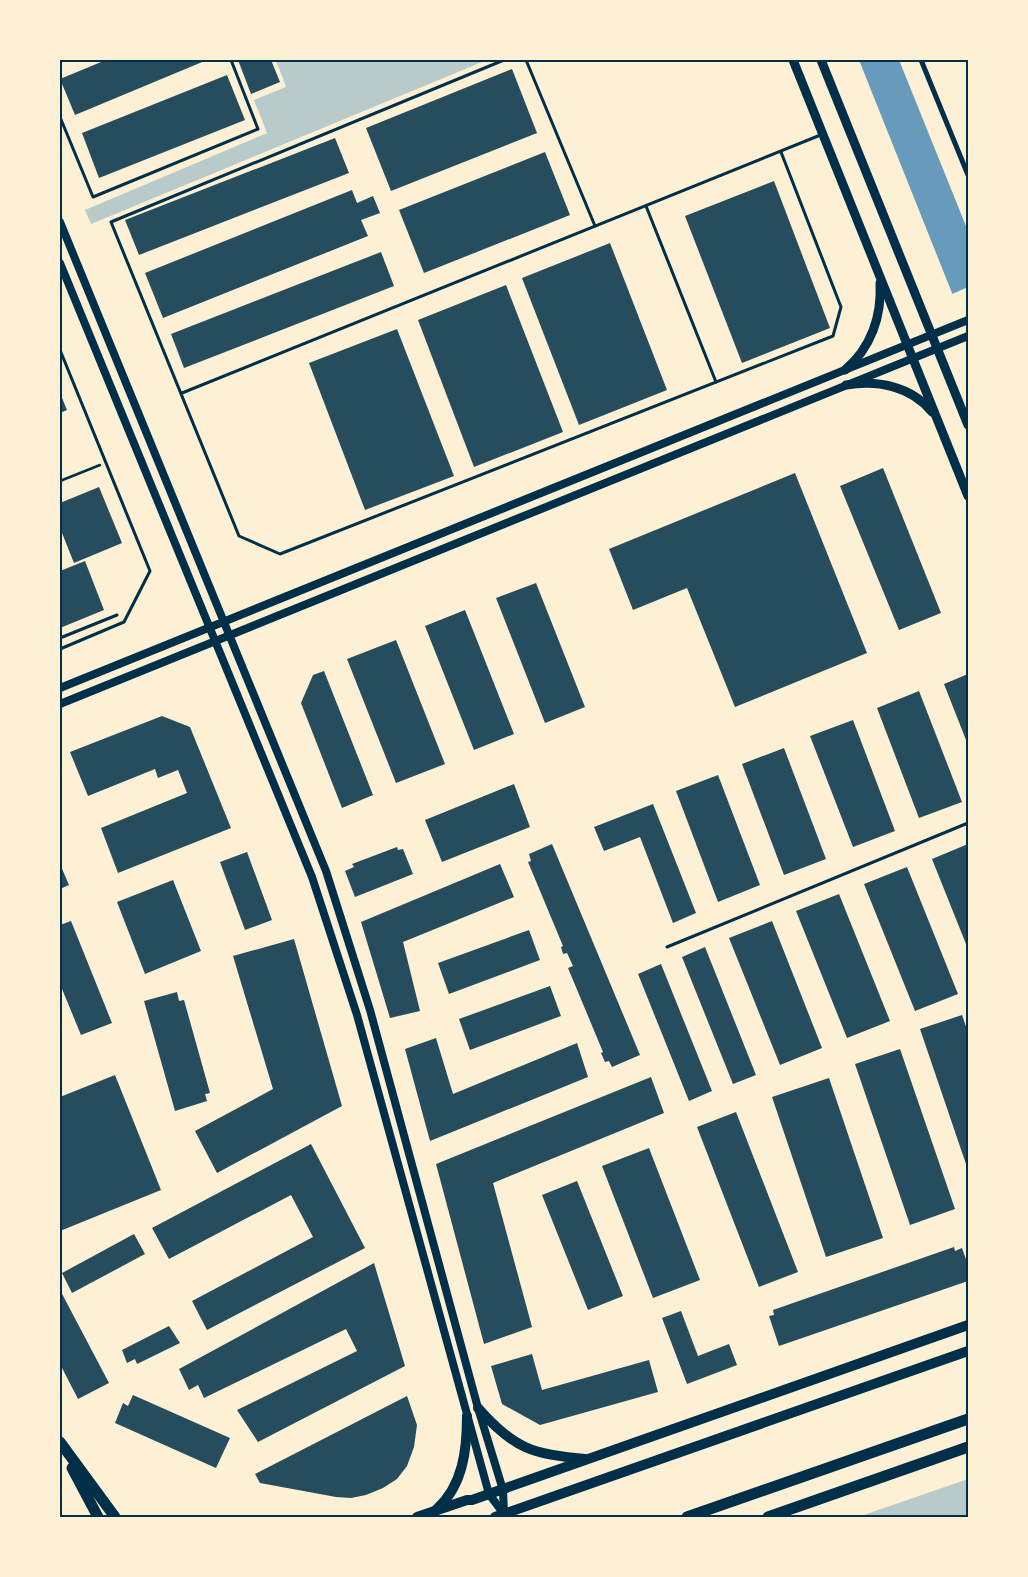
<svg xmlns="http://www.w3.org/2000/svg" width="1028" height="1577" font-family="Manrope,sans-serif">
<rect width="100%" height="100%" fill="#fdf0d5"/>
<g fill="#b9caca">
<polygon points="276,60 487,60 91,224 85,210 267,133 254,100 286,87"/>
<polygon points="968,1479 968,1517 858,1517"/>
</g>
<polygon fill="#669bbc" points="859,60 899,60 968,231 968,333"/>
<polygon fill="#fdf0d5" points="968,287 968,336 950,295"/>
<g fill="#264d5e">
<polygon points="106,60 207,60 75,115 60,79"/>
<polygon points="238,60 271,60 280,82 251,94"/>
<polygon points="512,69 537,133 391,191 366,128"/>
<polygon points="227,75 245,120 99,178 82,133"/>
<polygon points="335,138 349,173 139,255 125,220"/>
<polygon points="545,152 570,215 424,273 399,210"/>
<polygon points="774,181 830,328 742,363 685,216"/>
<polygon points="352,190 357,203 373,196 380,213 361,220 368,236 163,318 145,273"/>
<polygon points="610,243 667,390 579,425 522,278"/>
<polygon points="381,252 394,286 184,368 171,334"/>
<polygon points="506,285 563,432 474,467 418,320"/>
<polygon points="397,329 454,476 365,510 309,363"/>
<polygon points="60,393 67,410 60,413"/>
<polygon points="883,468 941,613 899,630 840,486"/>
<polygon points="795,473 867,653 735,707 687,588 633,610 609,549"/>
<polygon points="99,487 122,543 74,563 60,528 60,503"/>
<polygon points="85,561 104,610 60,628 60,571"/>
<polygon points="536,583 585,707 545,723 496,598"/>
<polygon points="465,610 514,734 474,750 425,626"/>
<polygon points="396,640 445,764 396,783 347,659"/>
<polygon points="324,671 373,795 342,808 301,703 313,675"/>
<polygon points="968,674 968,745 944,684"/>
<polygon points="919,691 962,802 919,818 877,708"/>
<polygon points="162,716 190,727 231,828 118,873 101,828 187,793 178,770 158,778 155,769 88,796 70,752"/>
<polygon points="853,720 895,831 853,847 810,736"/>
<polygon points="784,748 826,859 784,875 742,764"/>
<polygon points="718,775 760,885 718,902 676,791"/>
<polygon points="514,784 530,827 442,862 425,820"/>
<polygon points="653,804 696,913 673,923 640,837 604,851 594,827"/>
<polygon points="552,844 640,1055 612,1067 609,1061 605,1062 601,1053 603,1052 568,968 573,966 567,953 563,954 561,947 563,946 528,862 531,861 529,854"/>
<polygon points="968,844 968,949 932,859"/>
<polygon points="397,847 398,850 403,849 413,874 355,897 345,871 354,867 352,864"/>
<polygon points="247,852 272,920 245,930 220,862"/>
<polygon points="60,864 69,885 60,889"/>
<polygon points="500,864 514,897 403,942 420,1011 390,1018 361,922"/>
<polygon points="907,867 958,994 915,1011 864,884"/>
<polygon points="173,880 201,951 145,974 117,902"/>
<polygon points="839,894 890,1021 847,1038 796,911"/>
<polygon points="71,921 112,1023 81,1035 60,984 60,925"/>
<polygon points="772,921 822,1048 780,1065 729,938"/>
<polygon points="529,930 540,960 449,994 438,963"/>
<polygon points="294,939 342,1106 217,1173 195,1131 273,1089 233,956"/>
<polygon points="705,947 756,1075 733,1084 682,957"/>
<polygon points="661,964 712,1091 689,1101 638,974"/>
<polygon points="550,986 561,1016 470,1050 459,1019"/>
<polygon points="177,992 179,1001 184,1000 210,1093 205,1094 207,1101 175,1111 144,1001"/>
<polygon points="962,1015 968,1032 968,1170 920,1029"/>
<polygon points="436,1038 453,1094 577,1043 588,1077 430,1141 405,1049"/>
<polygon points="900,1049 955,1209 910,1225 855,1064"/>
<polygon points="115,1075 161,1190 60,1231 60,1097"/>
<polygon points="651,1077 664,1113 493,1183 532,1327 484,1344 436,1164"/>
<polygon points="829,1078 883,1238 826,1257 772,1097"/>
<polygon points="736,1112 798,1272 759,1287 697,1127"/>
<polygon points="311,1144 365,1248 207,1330 192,1301 313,1237 291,1195 169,1259 152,1228"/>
<polygon points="649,1148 700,1280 653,1298 602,1166"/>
<polygon points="577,1181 623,1296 588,1310 542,1195"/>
<polygon points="134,1234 145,1254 72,1293 62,1273"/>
<polygon points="954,1247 955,1251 962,1248 968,1265 968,1281 779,1346 769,1316 774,1315 773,1310"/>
<polygon points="374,1263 405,1366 258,1442 237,1410 357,1351 346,1329 204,1398 198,1385 189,1390 179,1369"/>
<polygon points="60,1290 109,1383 78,1399 60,1364"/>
<polygon points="681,1311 698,1356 729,1344 737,1365 687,1384 662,1318"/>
<polygon points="169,1326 180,1343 137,1364 135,1359 127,1363 122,1350"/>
<polygon points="532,1354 542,1390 649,1360 658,1392 540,1425 502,1404 491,1366"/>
<polygon points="133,1395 230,1438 216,1468 115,1423 123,1403 128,1406"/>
<polygon points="407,1396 417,1425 414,1447 407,1466 397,1479 383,1488 366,1495 351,1498 336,1497 260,1483 255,1474"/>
</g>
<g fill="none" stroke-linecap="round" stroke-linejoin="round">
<polyline stroke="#003049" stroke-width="2.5" points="60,481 100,465"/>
<g stroke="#003049" stroke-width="3">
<polyline points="504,60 111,222 239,536 280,554 833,336 841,307 781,152"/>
<polyline points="526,60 595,226"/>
<polyline points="60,117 93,197 258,129 231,60"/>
<polyline points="646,206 716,382"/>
<polyline points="60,350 150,571 124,622 60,649"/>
<polyline points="182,393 823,134"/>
<polyline points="60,638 117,615"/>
<polyline points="667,947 968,823"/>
</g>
<polyline stroke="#003049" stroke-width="5" points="921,60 968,175"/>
<g stroke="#003049" stroke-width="8">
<polyline points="60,222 326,871 370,1010 478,1408 503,1490 504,1514"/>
<polyline points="60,263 312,877 357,1015 489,1494 504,1514"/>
<polyline points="60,688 968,320"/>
<polyline points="60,704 968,336"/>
</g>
<g stroke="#003049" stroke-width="9">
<polyline points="793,60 968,496"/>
<polyline points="821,60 968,425"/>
<path d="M845,370C871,348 882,316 880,283"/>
<path d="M846,385C878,380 911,386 932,412"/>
</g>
<g stroke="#003049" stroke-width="10">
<path d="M478,1408C514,1449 532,1454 585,1459"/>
<path d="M437,1509C463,1485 467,1450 467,1416"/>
<polyline points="417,1517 467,1500 472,1500 968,1325"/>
<polyline points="495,1517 968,1351"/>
</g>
<g stroke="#003049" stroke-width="11">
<polyline points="60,1442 115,1517"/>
<polyline points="72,1468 98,1517"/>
<polyline points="687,1517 968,1419"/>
<polyline points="768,1517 968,1447"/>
</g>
</g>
<rect width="1028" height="1577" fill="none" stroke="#fdf0d5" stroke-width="122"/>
<rect x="61" y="61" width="906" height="1455" fill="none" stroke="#003049" stroke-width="2"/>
</svg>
